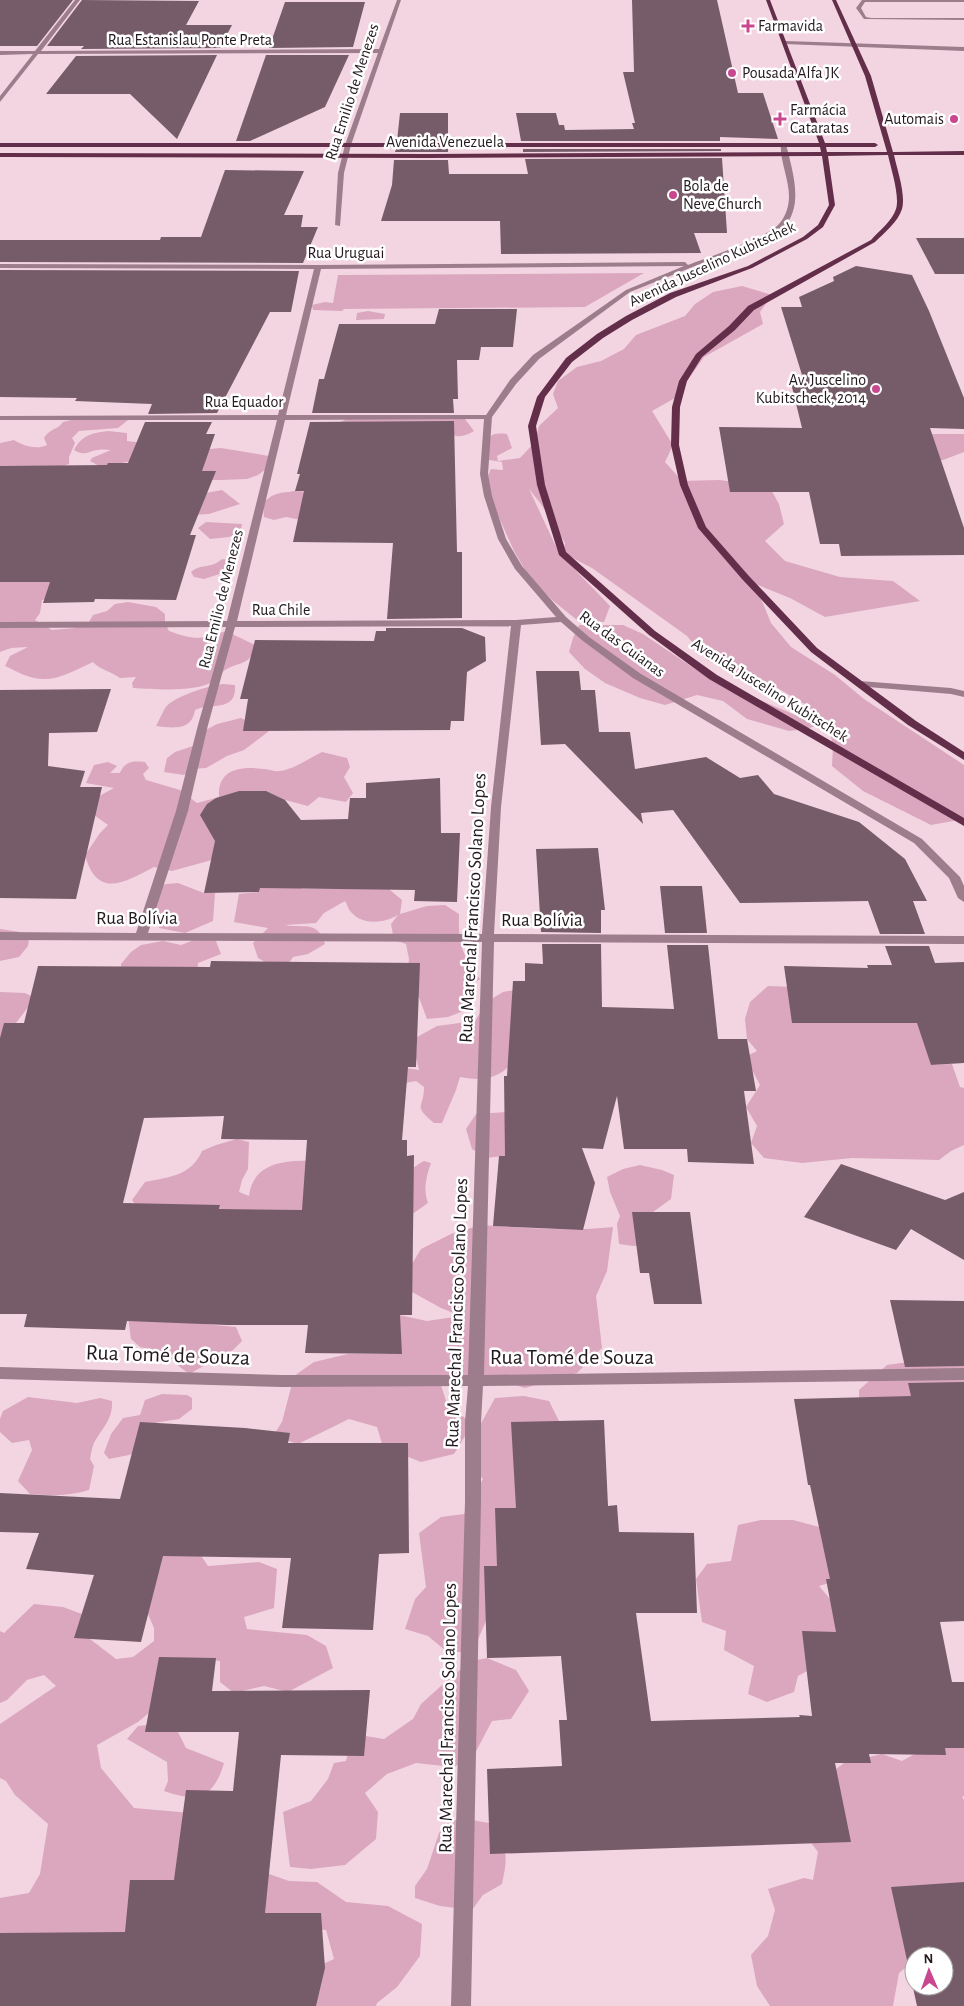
<svg xmlns="http://www.w3.org/2000/svg" width="964" height="2006" font-family="'Alegreya Sans',sans-serif">
<rect width="100%" height="100%" fill="#f3d5e2"/>
<g fill="#daa7be">
<polygon points="644,273 585,307 344,309 342,311 313,310 312,305 325,302 333,303 338,275"/>
<path d="M742,286L772,295L760,312L763,324L704,357L675,398L652,411L673,445L665,462L682,481L719,480L769,486L779,504L784,524L765,541L785,561L840,577L893,581L920,601L825,617L790,598L750,582L762,601L771,623L791,647L835,675L864,699L964,765V819L931,825L863,791L832,766L833,746L830,732L819,716L806,705L769,683L724,669L707,660L687,636L592,568L563,553L565,543L541,504L529,489L559,553L610,606L604,622L577,620L552,600L528,575L514,551L493,504L488,475L491,469L503,470L502,462L489,460C488,442 483,431 507,434L512,448L497,456L498,461L520,458L535,442L539,426L558,408L553,394L558,381L577,367L601,361L624,349L636,335L685,316L695,304L713,292Z"/>
<polygon points="368,311 385,314 384,319 356,320 357,313"/>
<path d="M453,418L465,419L474,431C465,436 459,438 450,434L335,425L346,419Z"/>
<path d="M75,419L128,420L118,428L79,431L72,438L75,443L69,457V464L61,467L0,466V443L14,440C23,446 37,450 47,445L44,438C50,428 58,430 63,422Z"/>
<path d="M108,431L127,433V441L199,450L221,448L269,456V467L258,475L247,479L221,480H199L137,460L101,467L90,461L92,458L111,450C107,450 102,449 98,450C88,451 85,457 74,450C82,435 92,433 108,431Z"/>
<polygon points="933,434 964,434 964,452 943,460 933,461 923,437"/>
<polygon points="222,490 240,504 209,514 192,515 206,493"/>
<path d="M295,491L313,492L316,523L286,517L274,520L264,517L263,504C272,492 282,493 295,491Z"/>
<polygon points="206,522 242,524 241,531 229,537 210,539 198,528"/>
<path d="M0,555L18,581L50,582L81,577L88,591L42,600L40,613L35,620L52,630L74,628L89,622L93,615L107,611L115,604L128,602L156,607L165,614V623L169,631C193,640 202,640 226,631L255,645C252,666 239,661 225,670C221,673 219,679 214,681C194,693 155,689 133,688L132,683L136,677L120,678C111,671 100,670 93,662C75,670 55,683 34,678C24,676 14,670 5,666L10,656L28,647L11,648L0,652Z"/>
<path d="M222,559L234,561L235,569L204,579L194,577L191,572C202,563 211,569 222,559Z"/>
<polygon points="579,625 623,625 643,634 710,679 819,725 806,729 789,731 747,719 723,701 697,695 665,705 640,698 605,683 585,669 569,652 573,638"/>
<path d="M223,684L235,685C237,713 211,702 195,710C192,731 173,728 156,726C159,720 162,714 165,708C174,696 208,686 223,684Z"/>
<polygon points="241,718 269,731 244,750 227,756 206,768 192,769 184,775 164,772 167,758 175,752 193,746 202,732 217,724"/>
<path d="M322,752L347,758L350,767L344,777L353,793L346,802L319,797L308,806L285,800L260,804L219,828V858L172,871L154,867C124,883 97,899 85,855L100,833L108,825L94,815L90,801L114,788L86,783L94,765L108,762L117,766L110,773H120C125,761 133,761 145,762L149,768L143,774L146,780L180,790L197,803L219,797C217,769 241,766 263,769C268,769 274,772 279,771C293,770 309,758 322,752Z"/>
<path d="M387,880L390,890L402,900L400,914L427,906L445,905L459,914C458,946 462,953 480,979L463,990L466,1010L448,1017L427,1019L408,968L409,959L406,944L394,940L391,924L398,915C384,923 363,926 351,912C348,909 347,904 345,901L324,913L316,923L285,925C304,929 317,919 325,944L308,954L293,957L289,963L265,962L258,958L253,943L268,928L234,922L239,894L259,892L261,882H283L303,889H362Z"/>
<polygon points="178,883 204,893 215,893 213,921 185,933 159,928 161,914 146,912 155,889 166,884"/>
<polygon points="0,929 20,932 29,939 28,946 19,957 0,961"/>
<polygon points="202,937 216,941 221,954 198,963 197,976 121,971 121,964 131,952 141,945 163,941 181,945"/>
<polygon points="768,986 796,987 797,1014 811,1023 916,1013 931,1065 952,1064 960,1087 964,1088 964,1145 951,1151 939,1160 852,1158 802,1163 764,1158 751,1143 757,1126 746,1107 760,1085 745,1057 757,1051 747,1039 745,1019 750,1002"/>
<path d="M527,988L513,1062C498,1080 481,1081 460,1077L456,1090L442,1123H434C412,1104 424,1109 424,1087L416,1081L399,1084L398,1067L419,1070L416,1057L417,1037L437,1026L475,1021L488,1001L503,992Z"/>
<polygon points="0,992 25,993 35,998 16,1023 6,1032 0,1066"/>
<polygon points="507,1112 520,1154 486,1158 472,1149 466,1129 476,1114"/>
<path d="M237,1139L249,1142L248,1169L242,1180L239,1192L249,1196C256,1134 363,1173 404,1171C410,1171 418,1164 424,1161L431,1163C426,1177 423,1189 428,1203L411,1215L216,1229L220,1206L144,1217L132,1200L145,1182C169,1177 191,1176 202,1151L216,1145Z"/>
<polygon points="640,1165 662,1170 674,1175 671,1199 653,1212 651,1245 633,1246 619,1244 617,1224 620,1216 610,1192 607,1177 623,1169"/>
<path d="M481,1225C526,1228 569,1232 613,1227L607,1271L596,1296L602,1348L577,1373L525,1388L494,1379H439L448,1407L473,1423L454,1454L421,1462L383,1447L377,1427L349,1419L298,1444L273,1436L282,1422L294,1376L314,1362L348,1354H389L399,1315L427,1321L461,1316L441,1308L412,1292L407,1272L421,1249L451,1234Z"/>
<polygon points="128,1317 236,1327 242,1341 233,1350 189,1374 175,1363 167,1353 140,1347 131,1339"/>
<polygon points="929,1359 964,1359 964,1440 859,1417 859,1390 887,1365"/>
<polygon points="162,1394 187,1395 192,1398 192,1409 179,1419 154,1423 151,1446 129,1455 109,1459 104,1453 111,1434 123,1418 140,1415 145,1400"/>
<polygon points="524,1396 549,1401 559,1421 521,1450 516,1508 503,1524 493,1605 472,1653 446,1651 428,1636 405,1629 415,1599 426,1587 419,1533 441,1517 464,1514 483,1479 472,1467 473,1438 495,1398"/>
<path d="M28,1397L77,1403L100,1398L112,1401C113,1420 102,1428 94,1443C92,1447 91,1454 90,1459L94,1466L89,1490C70,1496 50,1496 30,1494L18,1481L32,1450L29,1440L12,1443L0,1432V1419L3,1411Z"/>
<polygon points="761,1520 793,1520 823,1528 843,1579 819,1586 830,1599 837,1633 818,1665 798,1676 794,1692 767,1702 748,1694 754,1666 724,1650 726,1631 702,1622 696,1579 707,1564 731,1561 738,1525"/>
<polygon points="192,1542 208,1566 259,1562 277,1569 274,1608 244,1617 247,1629 307,1635 326,1646 333,1668 288,1692 264,1686 234,1693 220,1682 220,1661 197,1658 179,1688 138,1722 97,1745 101,1768 134,1808 191,1813 173,1886 114,1955 0,1940 0,1898 29,1893 40,1874 48,1824 15,1795 6,1781 0,1778 0,1724 56,1686 44,1675 27,1680 7,1700 0,1703 0,1631 4,1633 34,1604 63,1607 82,1614 77,1629 116,1659 133,1657 154,1641 154,1628 148,1614 128,1594 116,1563"/>
<polygon points="487,1658 516,1670 529,1691 511,1719 492,1721 472,1759 453,1767 416,1763 387,1774 365,1793 378,1812 376,1839 345,1865 311,1869 290,1867 283,1812 311,1801 328,1779 334,1763 346,1761 353,1734 384,1739 413,1719 421,1704 452,1676 472,1661"/>
<path d="M147,1725L178,1732L186,1748L224,1763C214,1798 197,1803 164,1791L168,1781L167,1762L127,1739L138,1726Z"/>
<polygon points="964,1727 964,1796 962,1797 964,1800 964,1929 914,1956 914,1961 899,1973 893,2006 770,2006 757,1986 751,1955 768,1936 775,1910 768,1889 804,1878 813,1880 818,1852 812,1844 827,1776 844,1763 882,1754 902,1761"/>
<path d="M451,1820H472L489,1823C507,1848 509,1853 502,1884L483,1895L472,1910L440,1906L415,1898V1886L427,1869L439,1833Z"/>
<polygon points="255,1869 289,1881 317,1882 346,1902 388,1906 422,1924 420,1956 397,1987 377,2003 376,2006 276,2006 314,1968 334,1959 326,1930 261,1923"/>
</g>
<g fill="#765c68" fill-rule="evenodd">
<polygon points="0,0 73,0 37,46 0,46"/>
<polygon points="82,0 199,1 186,25 232,25 220,48 81,49 84,46 47,46"/>
<polygon points="632,0 717,0 738,93 763,93 778,139 720,137 720,141 521,141 516,113 556,113 559,125 564,125 565,130 634,129 632,123 635,123 623,72 634,72"/>
<polygon points="285,2 365,2 353,47 269,48"/>
<polygon points="217,55 177,139 130,94 46,94 76,56"/>
<polygon points="266,55 349,55 325,107 250,141 236,141"/>
<polygon points="400,113 448,113 448,141 397,141"/>
<polygon points="396,149 448,149 448,152 395,152"/>
<polygon points="523,149 721,149 721,151 523,152"/>
<polygon points="722,158 727,233 694,233 701,253 501,254 500,221 381,221 392,185 394,160 448,160 449,174 528,174 525,159"/>
<polygon points="225,170 304,171 284,215 303,215 301,227 318,227 303,263 0,262 0,240 160,240 161,237 201,237"/>
<polygon points="916,238 964,238 964,274 935,274"/>
<polygon points="856,266 912,275 929,311 964,398 964,429 930,428 964,528 964,555 841,556 839,544 820,544 809,492 730,492 719,427 802,428 790,379 797,379 796,375 802,375 781,307 802,307 799,297 834,281 833,277"/>
<polygon points="0,270 299,271 291,312 270,312 217,413 148,414 152,404 75,401 77,398 0,397"/>
<polygon points="439,309 517,309 513,347 481,347 479,360 457,360 458,399 453,399 454,413 312,413 319,379 324,379 339,324 435,324"/>
<polygon points="454,421 457,552 462,552 462,618 387,619 393,543 293,542 304,491 295,491 300,474 297,474 310,422"/>
<polygon points="145,422 212,422 206,434 215,434 202,471 216,471 190,535 196,535 176,600 95,599 94,602 43,603 50,582 0,582 0,466 107,465 108,463 128,463"/>
<polygon points="386,628 462,628 485,637 486,661 467,672 464,721 451,721 450,730 243,731 248,699 240,699 255,640 374,641 376,631 386,631"/>
<polygon points="536,671 579,671 581,690 595,690 599,732 630,732 635,769 706,757 740,778 758,775 774,794 859,822 905,859 927,901 913,901 925,934 880,934 868,901 740,903 673,810 641,813 643,824 565,744 541,745"/>
<polygon points="111,689 97,732 49,733 48,766 85,771 80,787 102,787 76,899 0,898 0,690"/>
<polygon points="440,778 441,833 460,833 457,902 414,901 415,890 260,888 259,892 204,893 215,841 200,815 207,804 216,798 239,791 266,791 285,800 301,820 348,819 350,798 366,798 366,783"/>
<polygon points="598,848 605,910 601,910 601,933 541,932 536,849"/>
<polygon points="660,886 702,886 707,933 665,933"/>
<polygon points="542,944 601,944 602,1007 674,1009 667,945 708,945 718,1039 747,1039 756,1091 744,1091 754,1164 688,1162 687,1149 624,1149 617,1096 603,1149 582,1148 595,1183 583,1230 493,1226 499,1156 505,1156 504,1076 507,1076 513,981 525,981 525,963 543,964"/>
<polygon points="885,946 929,946 935,963 964,962 964,1063 931,1065 917,1023 792,1023 784,966 868,968 867,965 892,965"/>
<path d="M211,961L420,963L416,1067H408L402,1140H407V1156L414,1155L412,1315H400L402,1354L305,1353L308,1325H227L127,1321L125,1330L24,1327L27,1314H0V1038L4,1023H24L38,966L210,967ZM224,1116L221,1139L307,1140L302,1210L219,1209L220,1205L123,1203L144,1118Z"/>
<polygon points="841,1164 945,1200 964,1192 964,1260 911,1229 896,1250 804,1217"/>
<polygon points="632,1212 690,1212 702,1304 654,1304 649,1273 640,1273"/>
<polygon points="890,1300 964,1301 964,1366 905,1367"/>
<polygon points="964,1382 964,1621 940,1622 952,1682 964,1682 964,1748 945,1748 946,1755 869,1754 871,1763 835,1763 851,1842 490,1854 487,1769 562,1766 559,1720 567,1720 561,1656 487,1658 484,1566 497,1566 495,1508 516,1508 511,1422 604,1420 608,1506 617,1505 619,1532 694,1533 697,1613 636,1613 651,1721 800,1717 799,1715 812,1716 802,1631 836,1632 826,1579 830,1579 810,1485 808,1485 794,1399 911,1396 908,1383"/>
<polygon points="140,1422 245,1428 290,1433 288,1443 408,1443 409,1553 379,1554 373,1630 282,1628 291,1558 163,1556 141,1642 74,1638 94,1575 26,1569 39,1533 0,1532 0,1493 120,1499"/>
<polygon points="159,1657 216,1658 212,1691 370,1690 364,1756 281,1755 265,1913 321,1913 325,1968 316,2006 0,2006 0,1933 125,1932 130,1880 174,1880 186,1790 233,1791 239,1732 145,1732"/>
<path d="M964,1882V2006H917L891,1887ZM914,1956H944V1986H914Z"/>
</g>
<g fill="none" stroke-linecap="round" stroke-linejoin="round">
<g fill="#9d7d8c" fill-rule="evenodd">
<polygon points="75,0 80,0 41,51 379,49 397,0 401,0 351,145 344,173 340,226 335,225 338,173 345,145 378,53 38,54 0,102 0,96 33,54 0,55 0,51 35,51"/>
<polygon points="862,0 964,0 964,2 865,2 861,8 866,17 871,18 964,18 964,20 864,19 856,8"/>
<polygon points="786,41 964,47 964,51 784,44"/>
<path d="M781,143L786,144C792,170 805,206 783,228C778,233 771,235 765,238L630,292L539,359L516,384L492,417L488,474L492,496L506,539L522,566L566,617L589,637L641,674L922,839L960,877L964,886V902L958,898L949,878L914,843L633,678L583,641L561,622L521,625L501,807L494,934L964,936V944L494,942L484,1375L964,1368V1380L483,1386L481,1422V1501L471,2006H451L465,1501V1422L468,1386L281,1387L0,1379V1367L281,1375H468L482,942L0,940V932L136,933L176,811L198,725L226,627L0,628V622L227,621L277,420H0V416L278,415L314,269L0,268V264L318,265L685,262L688,265C708,257 767,238 779,224C786,216 789,206 789,196C789,179 779,158 781,143ZM684,266L626,290L533,355L510,380L486,415H286L321,269ZM484,419L480,474L484,496L498,539L515,569L556,617L516,620L237,621L285,420ZM511,626L491,807L482,934L148,933L188,811L208,725L235,627Z"/>
<polygon points="860,681 951,688 964,691 964,697 951,694 856,686 856,682"/>
</g>
<path fill="#622e49" fill-rule="evenodd" d="M766,0H770L825,143H875L878,145L875,147H826L827,152H887L865,76L832,0H836L871,76L893,152L964,151V155H894C897,169 906,195 902,209C898,222 884,233 875,242L754,310L735,330L702,357L687,381L680,407L679,445L688,485L706,527L748,575L817,648L916,721L964,752V760L908,725L811,652L742,579L698,528L680,485L671,445L672,407L679,381L696,354L729,326L748,306L871,240C879,231 892,221 896,209C900,196 891,169 888,155L828,156L835,205L823,227L807,239L752,268L676,297L632,320L603,338L572,362L545,397L536,426L545,485L566,552L655,631L717,675L964,818V826L709,679L649,635L559,555L537,485L528,426L537,397L566,358L597,334L626,316L670,293L748,266L803,237L818,225L829,205L822,156L427,158L0,157V153L427,154L821,152L820,147H0V143H819Z"/>
</g>
<g fill="#c8478f" stroke="#fff" stroke-width="2">
<path d="M745.5 18.5h5v5h5v5h-5v5h-5v-5h-5v-5h5z"/>
<circle cx="732" cy="73" r="5"/>
<path d="M777.5 111.5h5v5h5v5h-5v5h-5v-5h-5v-5h5z"/>
<circle cx="954" cy="119" r="5"/>
<circle cx="673" cy="195" r="5"/>
<circle cx="876" cy="389" r="5"/>
</g>
<g text-anchor="middle" dominant-baseline="central" stroke-width="5" stroke-linejoin="round" paint-order="stroke">
<g font-size="16" fill="#23191e" stroke="#fff" text-anchor="start">
<text x="758" y="26">Farmavida</text>
<text x="742" y="73">Pousada Alfa JK</text>
<text x="790" y="110">Farmácia<tspan x="790" dy="18">Cataratas</tspan></text>
<text x="944" y="119" text-anchor="end">Automais</text>
<text x="683" y="186">Bola de<tspan x="683" dy="18">Neve Church</tspan></text>
<text x="866" y="380" text-anchor="end">Av. Juscelino<tspan x="866" dy="18">Kubitscheck, 2014</tspan></text>
</g>
<g font-size="16" fill="#23191e" stroke="#fff">
<text x="190" y="40">Rua Estanislau Ponte Preta</text>
<text transform="translate(352 92) rotate(-72)">Rua Emilio de Menezes</text>
<text x="445" y="142">Avenida Venezuela</text>
<text x="346" y="253">Rua Uruguai</text>
<text transform="translate(712 264) rotate(-25)">Avenida Juscelino Kubitschek</text>
<text x="244" y="402">Rua Equador</text>
<text transform="translate(221 599) rotate(-76)">Rua Emilio de Menezes</text>
<text x="281" y="610">Rua Chile</text>
<text transform="translate(622 644) rotate(36)">Rua das Guianas</text>
<text transform="translate(770 690) rotate(32)">Avenida Juscelino Kubitschek</text>
</g>
<g font-size="19" fill="#23191e" stroke="#fff">
<text transform="translate(473 908) rotate(-87)">Rua Marechal Francisco Solano Lopes</text>
<text x="137" y="918">Rua Bolívia</text>
<text x="542" y="920">Rua Bolívia</text>
<text transform="translate(457 1313) rotate(-88)">Rua Marechal Francisco Solano Lopes</text>
<text transform="translate(448 1718) rotate(-89)">Rua Marechal Francisco Solano Lopes</text>
</g>
<g font-size="22" fill="#23191e" stroke="#fff">
<text transform="translate(168 1355) rotate(2)">Rua Tomé de Souza</text>
<text x="572" y="1357">Rua Tomé de Souza</text>
</g>
</g>
<g transform="translate(929 1971) rotate(358)"><circle r="24" fill="#ffffff" stroke="#a7a3a5"/>
<path d="M0-4L9 19L0 12L-9 19Z" fill="#c8478f"/>
<text y="-8" font-size="14" font-weight="bold" text-anchor="middle" fill="#23191e">N</text>
</g>
</svg>
